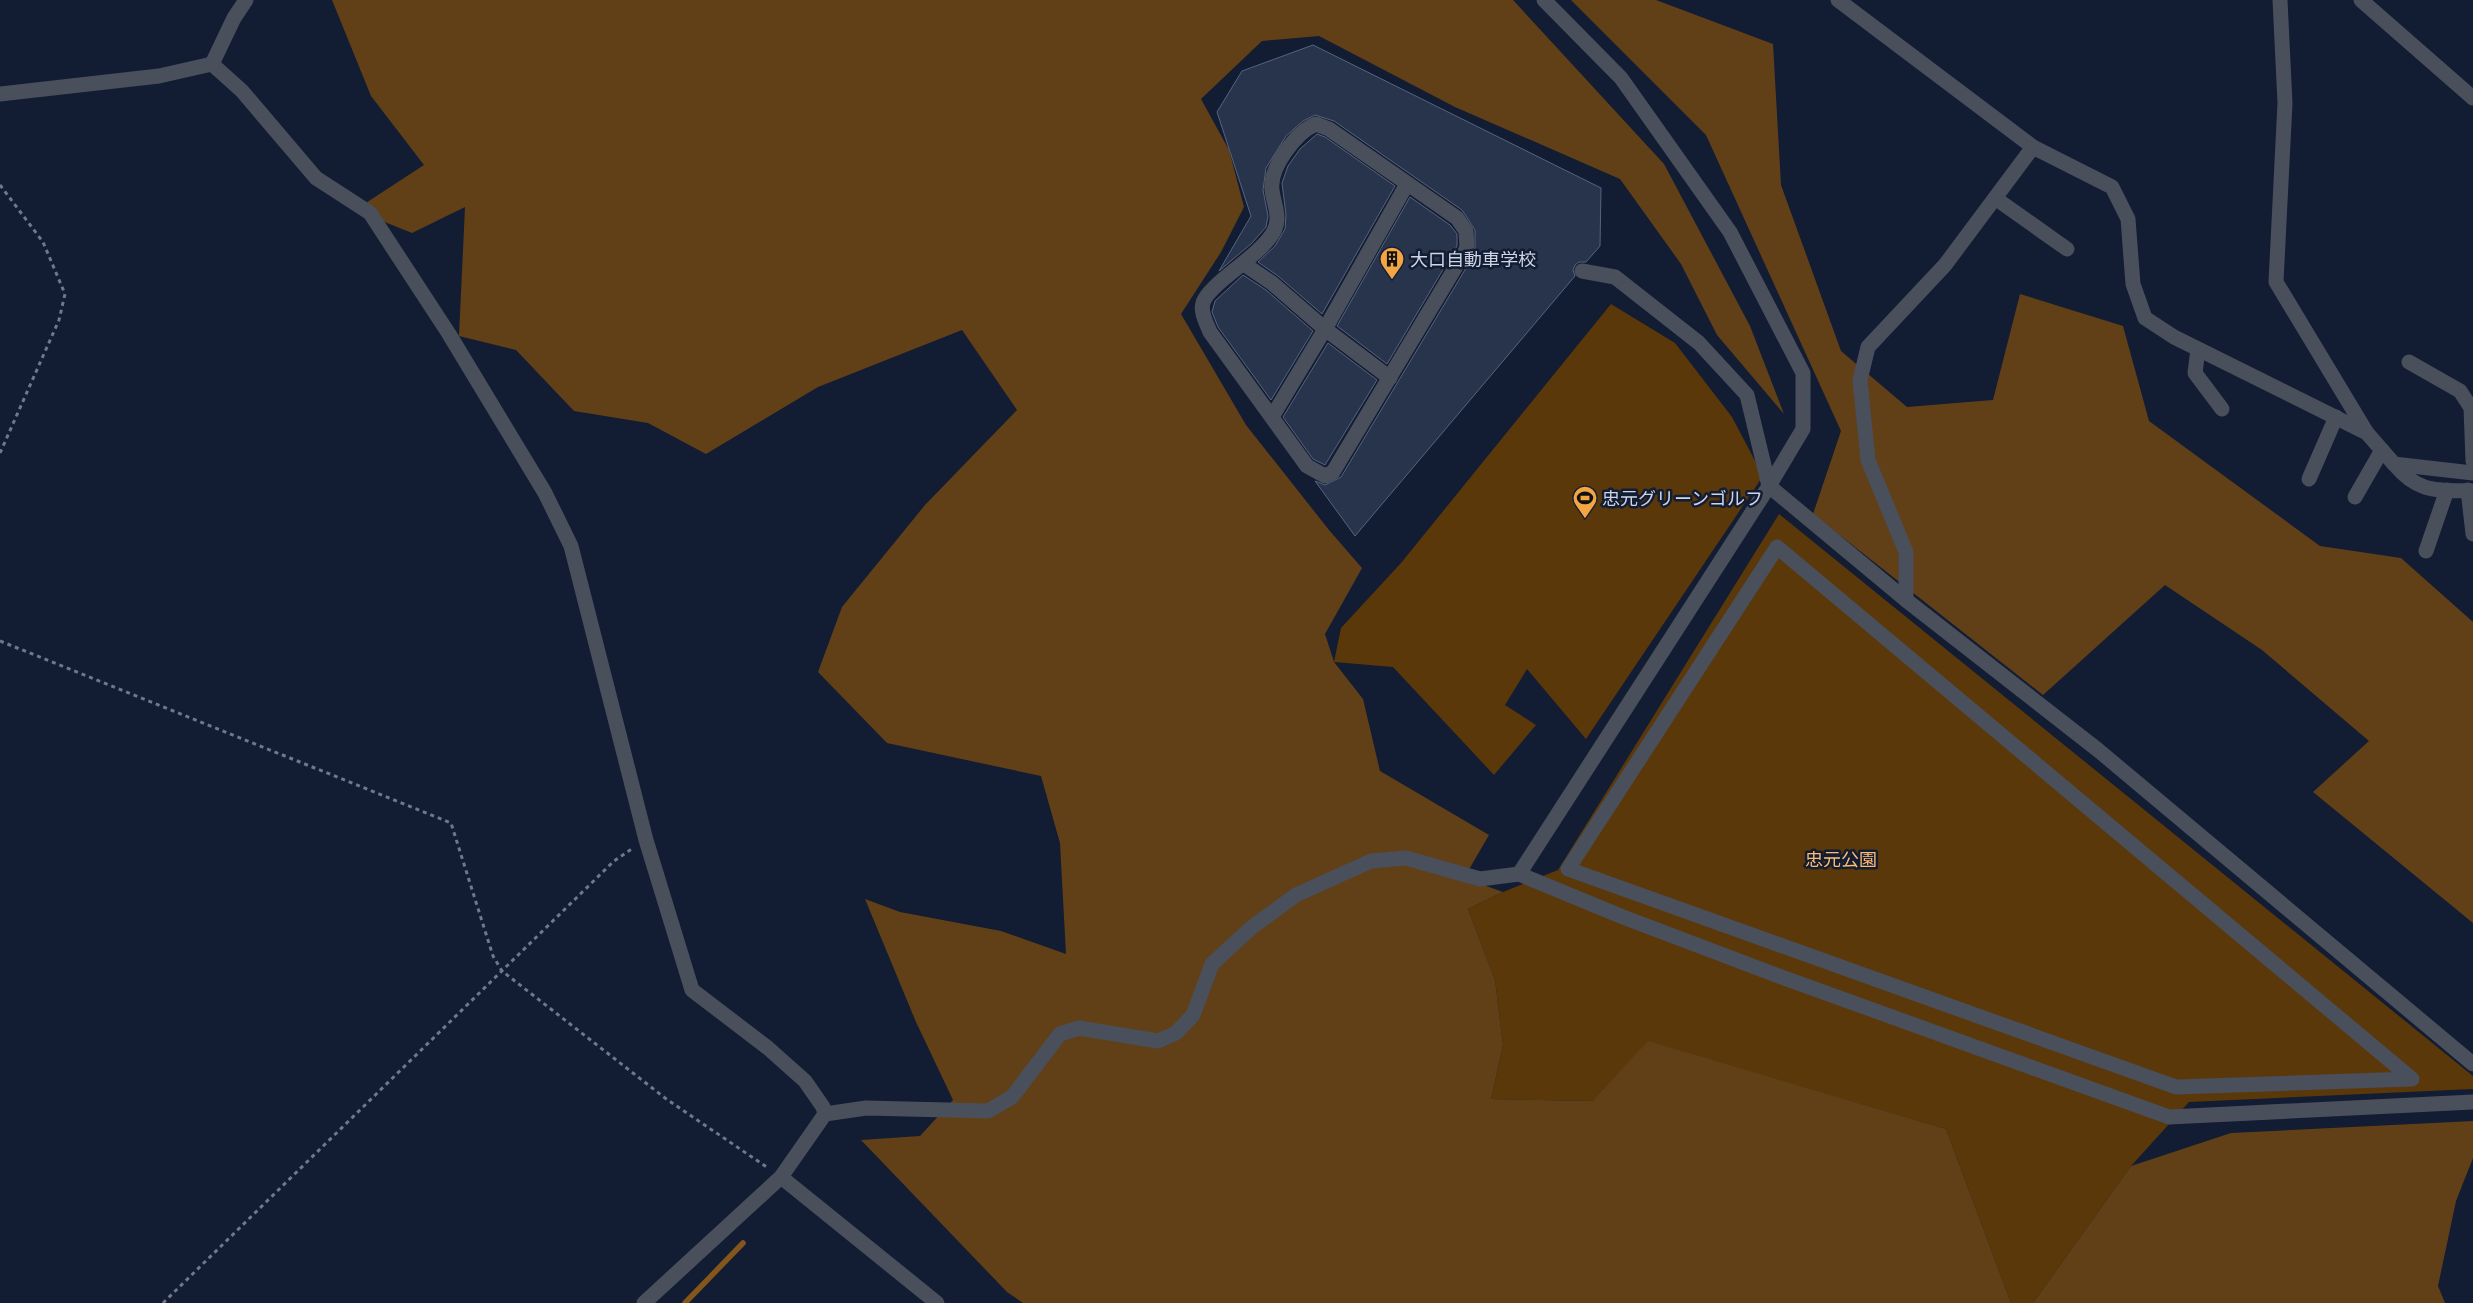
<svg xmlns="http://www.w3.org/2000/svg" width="2473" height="1303" font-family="Inter,'Noto Sans JP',sans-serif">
<rect width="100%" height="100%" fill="#121c33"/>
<g fill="#5b380a">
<polygon points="1611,304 1675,343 1732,417 1763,476 1586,739 1527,669 1505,705 1536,725 1494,775 1393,667 1334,662 1341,628 1401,563"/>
<polygon points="1779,514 2473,1076 2473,1089 2189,1102 2131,1166 2033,1303 2011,1303 1946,1129 1648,1042 1592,1101 1491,1099 1503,1045 1495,980 1468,909 1503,892 1558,870"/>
</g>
<g fill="#614018">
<polygon points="332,0 1513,0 1664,164 1750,326 1784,414 1717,335 1681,264 1620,179 1455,107 1319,36 1262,41 1201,99 1229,150 1244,207 1221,252 1181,314 1246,425 1329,530 1362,568 1325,634 1334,662 1363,699 1380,771 1489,835 1464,878 1503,892 1468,909 1495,980 1503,1045 1491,1099 1592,1101 1648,1041 1946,1129 2011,1303 1023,1303 1007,1292 861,1140 920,1136 953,1100 916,1022 865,899 900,912 1001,931 1066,954 1060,843 1041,776 887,743 818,672 842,607 925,505 1017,410 962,330 818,387 706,454 648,423 574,411 516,350 459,336 465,207 412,233 355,210 424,165 371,96"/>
<polygon points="1571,0 1656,0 1773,44 1781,185 1841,351 1907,407 1993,400 2020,294 2123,326 2149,421 2320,546 2401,558 2473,622 2473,923 2313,792 2369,741 2262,650 2165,585 2043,695 1813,514 1841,431 1706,135"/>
<polygon points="2473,1121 2473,1158 2456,1201 2438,1286 2445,1303 2033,1303 2131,1166 2231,1133"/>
</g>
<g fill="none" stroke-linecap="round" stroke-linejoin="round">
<polyline stroke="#85561b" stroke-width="5.5" points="685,1303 743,1243"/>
</g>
<g fill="#28334c" stroke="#576480">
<polygon points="1313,45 1601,188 1600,246 1586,262 1579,262 1575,265 1573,270 1575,276 1355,536 1315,481 1325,485 1341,477 1475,253 1475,230 1462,210 1334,121 1315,115 1303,121 1286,136 1266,168 1263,190 1268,216 1266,227 1252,243 1219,271 1251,216 1217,112 1242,71"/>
<polygon points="1317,134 1325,137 1395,186 1322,314 1278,276 1258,262 1275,246 1285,229 1286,215 1282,183 1288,166 1300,149"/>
<polygon points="1410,197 1450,225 1457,234 1457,246 1387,364 1337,326"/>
<polygon points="1243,275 1266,290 1313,331 1271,400 1218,327 1212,312 1215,301"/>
<polygon points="1328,343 1377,380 1325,465 1313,459 1283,417"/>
</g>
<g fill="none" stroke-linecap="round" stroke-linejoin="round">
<g stroke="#6f788c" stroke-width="3" stroke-dasharray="4 4" stroke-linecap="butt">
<polyline points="0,185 43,242 65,294 59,320 0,453"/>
<polyline points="0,641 451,823 493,956 502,971 665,1098 768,1168"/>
<polyline points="163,1303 614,861 633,848"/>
</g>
<g stroke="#494f5b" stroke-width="15">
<polyline points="1838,0 2033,147 2112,187 2128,219 2133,284 2145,318 2174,337 2367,433 2394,464 2473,473"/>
<polyline points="2280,0 2285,103 2276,282 2367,433"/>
<polyline points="2361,0 2473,98"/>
<polyline points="212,64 242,91 316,178 370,213 449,334 545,493 571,546 646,840 692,990 768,1048 805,1081 823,1107 825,1114"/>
<polyline points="212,64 234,18 246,0"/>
<polyline points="0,94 159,76 212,64"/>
<path d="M1316,124L1329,129L1457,218L1466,231L1467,248L1333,472L1325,476L1307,466L1210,332C1207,324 1200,313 1203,303C1208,284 1261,256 1274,231C1281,217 1274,205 1272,190C1269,168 1296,132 1316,124Z"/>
<polyline points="1995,198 2067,249"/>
<polyline points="1244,264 1272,283 1325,329 1390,378"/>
<polyline points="1582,271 1615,277 1699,343 1747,395 1769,486 1906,600 2098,750 2473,1064"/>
<polyline points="2198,349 2195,373 2222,409"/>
<polyline points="2409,362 2460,391 2471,408 2473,461"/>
<polyline points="1272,417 1325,329 1407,184"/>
<path d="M2394,464C2419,494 2437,490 2473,491"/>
<polyline points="2309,479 2336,417"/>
<polyline points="2468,490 2473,534"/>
<polyline points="2355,497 2382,450"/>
<polygon points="1777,547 2412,1079 2176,1087 1568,869"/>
<polyline points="2426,551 2447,490"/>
<polyline points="1906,600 1906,552 1868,460 1860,380 1868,347 1945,265 2033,147"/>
<polyline points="1519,874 1769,486 1803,429 1803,373 1730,232 1621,78 1544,0"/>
<polyline points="781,1177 937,1303"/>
<polyline points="644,1303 781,1177 825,1114 866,1108 988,1111 1012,1097 1060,1034 1079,1028 1158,1041 1176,1033 1193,1015 1212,964 1252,927 1296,895 1371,861 1406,858 1480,879 1519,874 1623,917 1776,975 2169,1117 2473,1102"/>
</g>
</g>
<defs>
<symbol id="building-pin" viewBox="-11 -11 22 30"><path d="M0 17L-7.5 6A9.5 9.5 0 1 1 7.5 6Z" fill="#f3a443" stroke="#121c33"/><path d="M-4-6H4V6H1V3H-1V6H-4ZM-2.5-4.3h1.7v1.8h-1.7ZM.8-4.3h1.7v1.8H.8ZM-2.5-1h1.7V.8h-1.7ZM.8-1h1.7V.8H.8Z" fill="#111"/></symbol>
<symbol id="stadium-pin" viewBox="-11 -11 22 30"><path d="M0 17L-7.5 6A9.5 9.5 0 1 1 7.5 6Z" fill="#f3a443" stroke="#121c33"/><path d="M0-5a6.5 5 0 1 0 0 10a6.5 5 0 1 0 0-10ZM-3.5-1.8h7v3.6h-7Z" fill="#111"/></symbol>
</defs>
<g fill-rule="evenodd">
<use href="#building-pin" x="1378" y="245" width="28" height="38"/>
<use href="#stadium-pin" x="1571" y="484" width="28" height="38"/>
</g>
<g text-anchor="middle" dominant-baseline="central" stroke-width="5" stroke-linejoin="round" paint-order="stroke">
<g font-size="18" fill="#ced5e6" stroke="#121c33" text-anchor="start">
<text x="1410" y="259">大口自動車学校</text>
<text x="1602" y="498">忠元グリーンゴルフ</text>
</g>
<g font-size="18" fill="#fdbb71" stroke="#121c33">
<text x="1841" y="859">忠元公園</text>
</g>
</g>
</svg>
